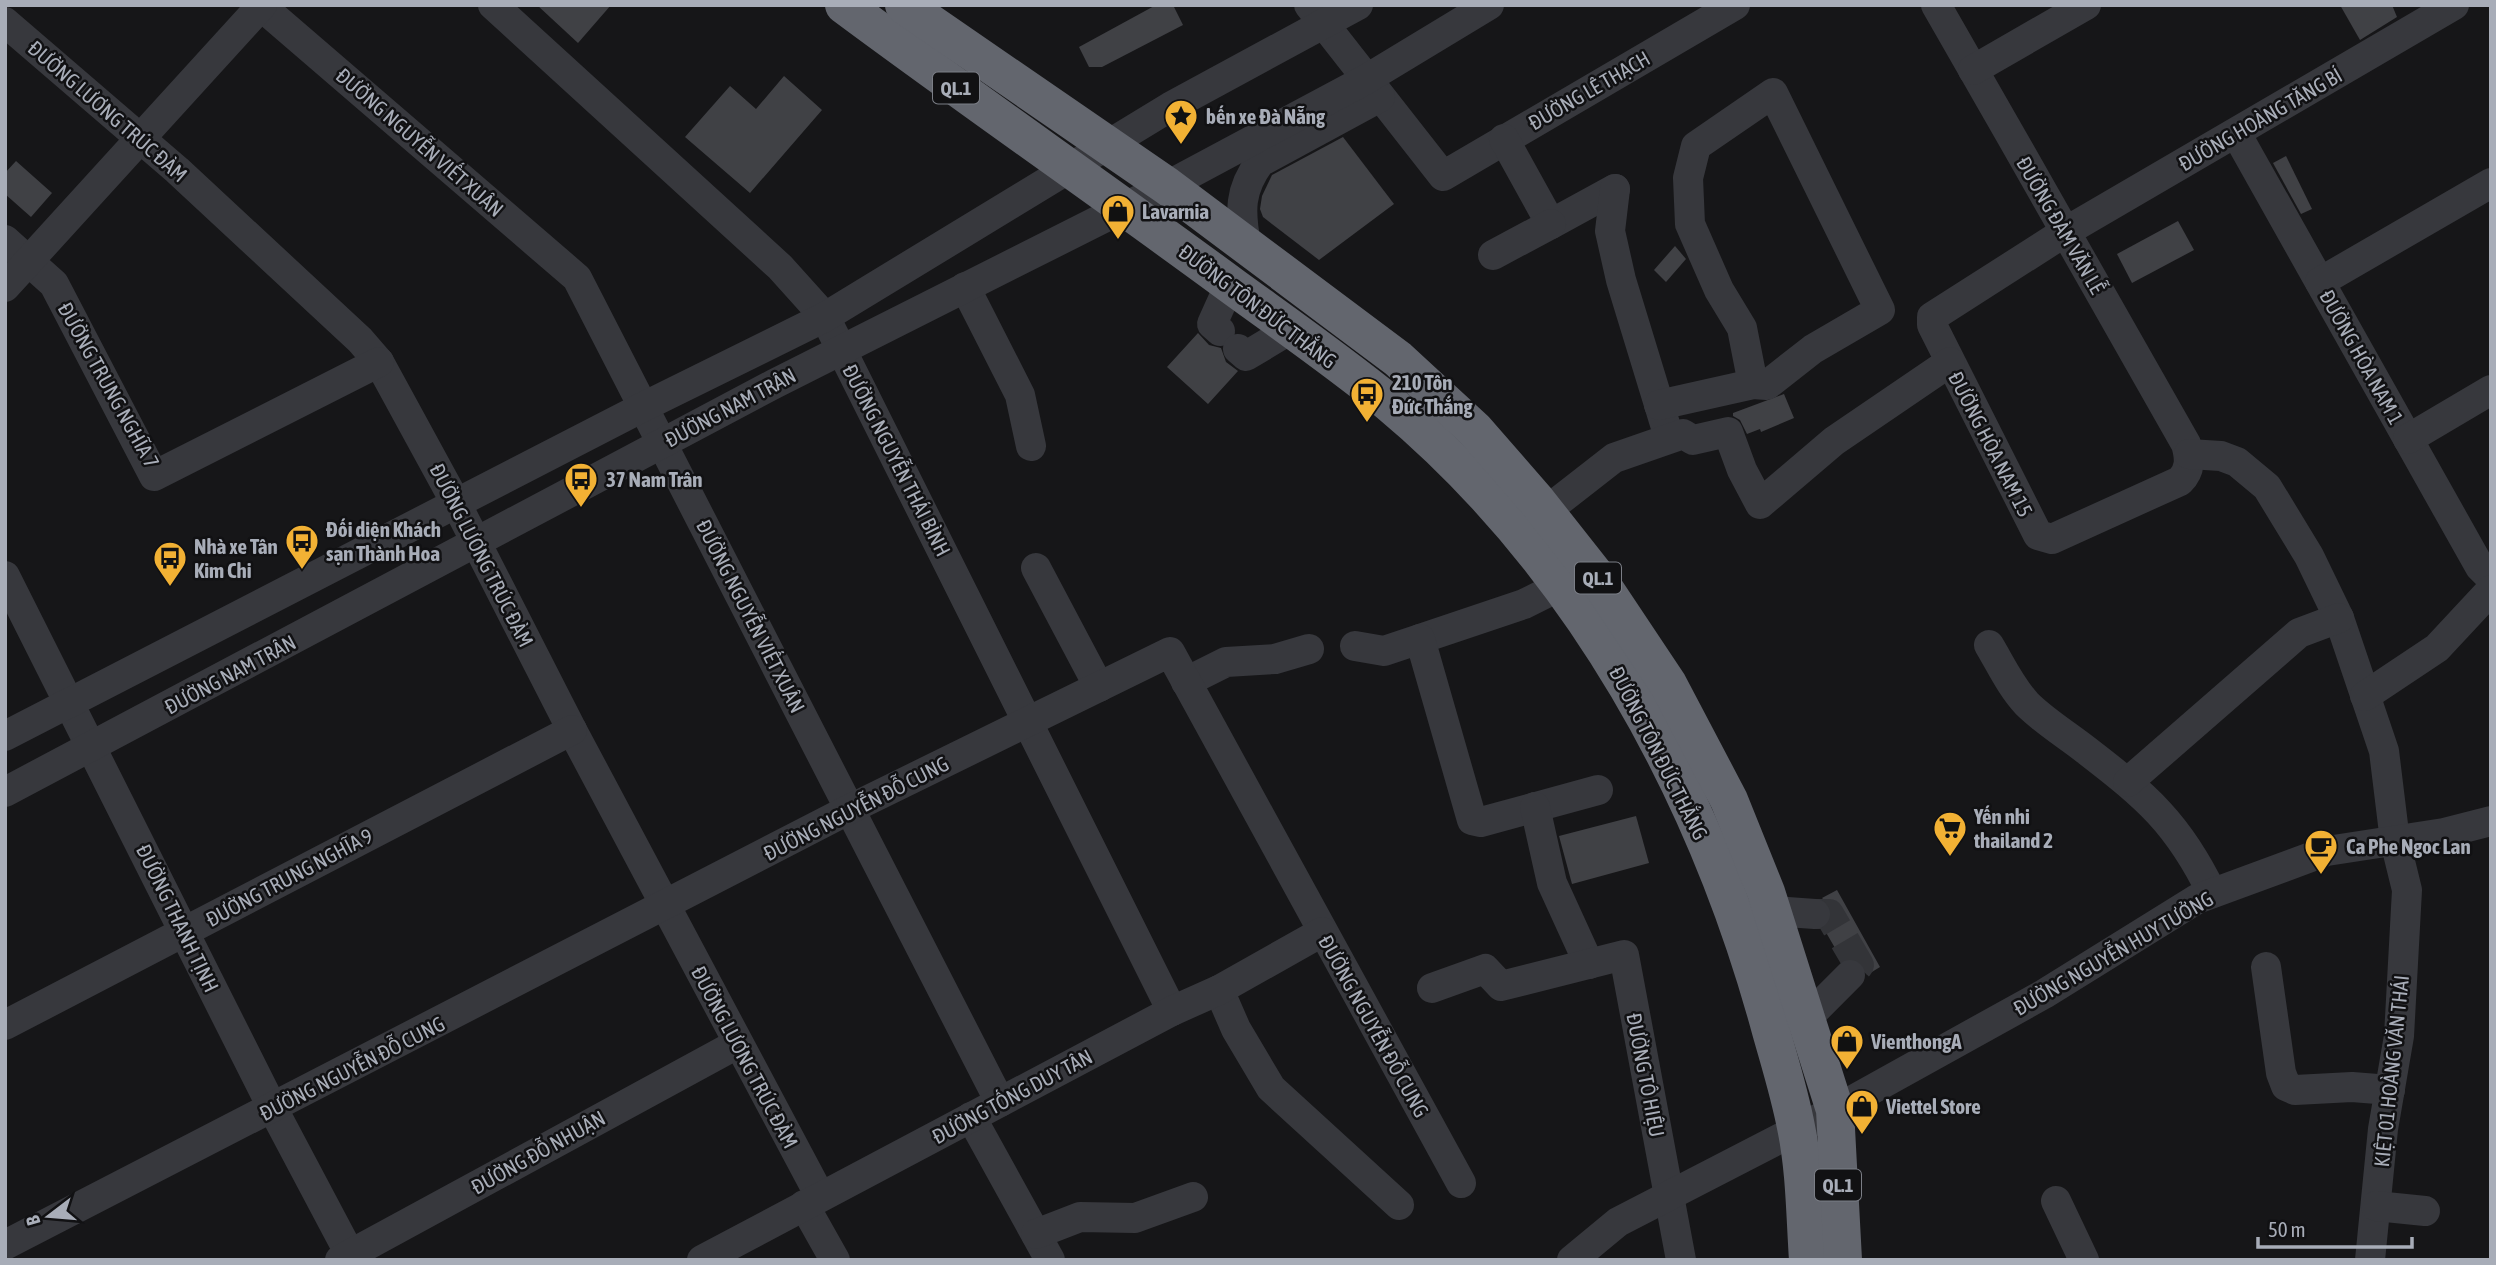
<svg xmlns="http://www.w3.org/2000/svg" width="2496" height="1265" font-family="'Asap Condensed',sans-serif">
<rect width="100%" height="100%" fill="#161618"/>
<g fill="#404145">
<polygon points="537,5 611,5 578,43"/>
<polygon points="1156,5 1173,5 1183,25 1102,67 1089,67 1079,47"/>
<polygon points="2340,5 2392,5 2397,17 2360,40"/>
<polygon points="784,76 822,110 750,193 685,137 730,86 756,109"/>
<polygon points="1343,137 1394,204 1319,260 1263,217 1260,209 1262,196 1272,175"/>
<polygon points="2286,156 2312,209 2301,214 2273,163"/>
<polygon points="16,161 52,193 31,217 5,194 5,173"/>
<polygon points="2178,221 2194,250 2132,283 2117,254"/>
<polygon points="1675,246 1686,259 1666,282 1654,270"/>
<polygon points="1198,333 1209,345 1221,348 1226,362 1238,371 1208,404 1167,367"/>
<polygon points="1784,394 1794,418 1761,432 1760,429 1747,434 1740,420 1733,416 1733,413"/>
<polygon points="1636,816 1649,863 1572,884 1559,836"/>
<polygon points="1837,890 1880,967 1867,975 1863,963 1855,958 1842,960 1824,929 1832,915 1830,906 1822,898"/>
</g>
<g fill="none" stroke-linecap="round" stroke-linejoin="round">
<polyline stroke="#333438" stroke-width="30" stroke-dasharray="30 15" stroke-linecap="butt" points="1815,914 1829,914 1859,965 1850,975"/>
<g stroke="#37383d" stroke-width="30">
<polyline points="260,5 577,278 1000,1102"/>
<polyline points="493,5 780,267 825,317 1172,1011"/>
<polyline points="1309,5 1443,176 1735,5"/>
<path d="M1936,5C2020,151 2103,298 2186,444C2190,458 2191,470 2180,481L2052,539L2038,535L1932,325V317L2065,232L2454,5"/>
<polyline points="5,22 177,170 360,340 379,362 457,505 572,730 820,1196"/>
<polyline points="1973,70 2086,5"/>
<polyline points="2236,133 2480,567 2491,578"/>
<polyline points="1504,139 1551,224 1615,189"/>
<polyline points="1615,189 1610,231 1621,280 1665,424"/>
<polyline points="5,240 54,284 154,476 379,362"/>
<path d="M1246,244C1240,212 1239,190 1260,162L1380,97"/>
<polyline points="1493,255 1551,224"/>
<polyline points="2320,282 2491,183"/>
<polyline points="5,287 262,5"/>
<polyline points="965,287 1020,395 1031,446"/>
<polyline points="1220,331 1212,324 1230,284"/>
<polyline points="1238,349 1246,356 1291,329"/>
<polyline points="1659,405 1753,384 1742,328 1719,290 1690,224 1688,178 1696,146 1773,93 1880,310 1813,349 1767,385 1753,384"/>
<polyline points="2408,439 2491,390"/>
<polyline points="2189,454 2221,456 2237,462 2267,487 2309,556 2339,618 2384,751 2395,841 2407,890 2399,1036 2383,1129 2370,1260"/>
<polyline points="1546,511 1614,458 1683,434 1693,440 1728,432 1742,470 1760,504 1834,441 1950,362"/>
<polyline points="1036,568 1099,687"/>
<polyline points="5,576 273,1109 353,1260"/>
<polyline points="1420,639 1524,604 1562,585"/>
<path d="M1989,645C2001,665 2011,687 2027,704C2044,721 2067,735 2086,750C2147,797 2178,823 2212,893"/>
<polyline points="1355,646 1384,651 1420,639 1472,820 1481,822 1598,790"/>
<polyline points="1186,682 1226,662 1275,659 1309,649"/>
<polyline points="2365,696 2437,648 2491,590"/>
<polyline points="5,736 645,406 825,317 1170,107 1358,5"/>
<polyline points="2128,782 2299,633 2339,618"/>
<polyline points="5,792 774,384 1167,186 1365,80 1489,5"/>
<polyline points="1535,807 1552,883 1589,964"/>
<polyline points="1773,911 1815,914"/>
<polyline points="2266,967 2281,1073 2286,1086 2295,1090 2352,1087 2390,1090"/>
<polyline points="1432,988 1485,969 1501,986 1624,955 1681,1260"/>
<polyline points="1219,990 1236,1029 1271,1088 1399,1205"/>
<polyline points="1807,1018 1850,975"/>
<polyline points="5,1025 572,730"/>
<polyline points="971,1117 1050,1260"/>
<polyline points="2056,1201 2084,1260"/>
<polyline points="804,1205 835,1260"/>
<polyline points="2376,1206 2425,1211"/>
<polyline points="1036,1234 1080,1217 1135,1218 1193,1197"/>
<polyline points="5,1245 850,809 1170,652 1461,1183"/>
<polyline points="340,1260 737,1044"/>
<polyline points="702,1260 1172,1011 1219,990 1322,932"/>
<polyline points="1572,1260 1618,1222 1835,1110 2044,994 2197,899 2327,851 2444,833 2491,821"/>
</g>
<g stroke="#63666e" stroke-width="38">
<path d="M844,5C973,101 1105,192 1235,288C1286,325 1339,362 1388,402C1581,563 1706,791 1771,1031C1780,1063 1790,1095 1796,1127C1805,1170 1805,1216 1808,1260"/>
<polyline points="904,5 1167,186 1398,359 1475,430 1536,500 1596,576 1668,684 1729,800 1766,892 1835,1110 1843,1260"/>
</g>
</g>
<defs>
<symbol id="sight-pin" viewBox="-11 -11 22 30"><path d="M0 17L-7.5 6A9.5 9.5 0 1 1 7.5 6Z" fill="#f2b134" stroke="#111113"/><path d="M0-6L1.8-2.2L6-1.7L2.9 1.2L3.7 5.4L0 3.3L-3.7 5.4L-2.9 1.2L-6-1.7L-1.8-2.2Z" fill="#111"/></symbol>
<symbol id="shop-pin" viewBox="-11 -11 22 30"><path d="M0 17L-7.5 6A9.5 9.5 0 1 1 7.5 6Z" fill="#f2b134" stroke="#111113"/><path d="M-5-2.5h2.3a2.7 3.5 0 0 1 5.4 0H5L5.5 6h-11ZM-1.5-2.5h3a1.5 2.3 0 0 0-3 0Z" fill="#111"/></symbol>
<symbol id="bus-pin" viewBox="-11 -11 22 30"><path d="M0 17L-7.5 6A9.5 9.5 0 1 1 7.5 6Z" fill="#f2b134" stroke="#111113"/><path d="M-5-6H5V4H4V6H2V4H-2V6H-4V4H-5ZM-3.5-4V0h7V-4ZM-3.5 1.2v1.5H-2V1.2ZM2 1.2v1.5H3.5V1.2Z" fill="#111"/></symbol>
<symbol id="supermarket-pin" viewBox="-11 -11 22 30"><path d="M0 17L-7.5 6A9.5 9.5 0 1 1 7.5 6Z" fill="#f2b134" stroke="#111113"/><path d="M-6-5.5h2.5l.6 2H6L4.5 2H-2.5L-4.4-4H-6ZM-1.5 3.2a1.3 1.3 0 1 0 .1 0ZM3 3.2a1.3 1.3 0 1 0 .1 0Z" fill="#111"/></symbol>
<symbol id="cafe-pin" viewBox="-11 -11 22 30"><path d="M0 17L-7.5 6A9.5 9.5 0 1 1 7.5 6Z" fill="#f2b134" stroke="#111113"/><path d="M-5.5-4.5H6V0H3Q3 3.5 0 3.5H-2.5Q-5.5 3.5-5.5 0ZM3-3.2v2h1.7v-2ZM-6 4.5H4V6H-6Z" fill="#111"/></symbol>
</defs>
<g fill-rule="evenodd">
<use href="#sight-pin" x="1162" y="97" width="38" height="52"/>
<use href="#shop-pin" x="1099" y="192" width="38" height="52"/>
<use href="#bus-pin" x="1348" y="375" width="38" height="52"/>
<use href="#bus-pin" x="562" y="460" width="38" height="52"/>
<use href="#bus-pin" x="283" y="522" width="38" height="52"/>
<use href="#bus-pin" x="151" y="539" width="38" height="52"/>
<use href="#supermarket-pin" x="1931" y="809" width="38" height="52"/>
<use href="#cafe-pin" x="2302" y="827" width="38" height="52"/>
<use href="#shop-pin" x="1828" y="1022" width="38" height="52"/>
<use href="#shop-pin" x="1843" y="1087" width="38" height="52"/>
</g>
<g text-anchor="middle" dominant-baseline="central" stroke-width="5" stroke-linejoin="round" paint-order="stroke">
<g fill="#111113" stroke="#7b7e86" stroke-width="2">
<rect x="933" y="72.5" width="46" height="31" rx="5"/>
<rect x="1575" y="562.5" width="46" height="31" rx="5"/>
<rect x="1815" y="1169.5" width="46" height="31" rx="5"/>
</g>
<g font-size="19" font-weight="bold" fill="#a8adb8">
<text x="956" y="88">QL.1</text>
<text x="1598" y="578">QL.1</text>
<text x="1838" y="1185">QL.1</text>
</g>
<g font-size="21" fill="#a8adb8" stroke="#111113">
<text transform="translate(1589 90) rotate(-30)">ĐƯỜNG LÊ THẠCH</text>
<text transform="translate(108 111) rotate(41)">ĐƯỜNG LƯƠNG TRÚC ĐÀM</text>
<text transform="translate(2260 119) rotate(-30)">ĐƯỜNG HOÀNG TĂNG BÍ</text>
<text transform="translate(420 142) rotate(41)">ĐƯỜNG NGUYỄN VIẾT XUÂN</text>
<text transform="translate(2061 225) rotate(60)">ĐƯỜNG ĐÀM VĂN LỄ</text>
<text transform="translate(1258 306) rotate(37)">ĐƯỜNG TÔN ĐỨC THẮNG</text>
<text transform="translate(2362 357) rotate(61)">ĐƯỜNG HÒA NAM 1</text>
<text transform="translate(109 385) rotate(61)">ĐƯỜNG TRUNG NGHĨA 7</text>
<text transform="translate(730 407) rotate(-28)">ĐƯỜNG NAM TRÂN</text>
<text transform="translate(1991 444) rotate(63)">ĐƯỜNG HÒA NAM 15</text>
<text transform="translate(897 460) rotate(63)">ĐƯỜNG NGUYỄN THÁI BÌNH</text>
<text transform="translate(482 555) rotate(63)">ĐƯỜNG LƯƠNG TRÚC ĐÀM</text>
<text transform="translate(751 616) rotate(63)">ĐƯỜNG NGUYỄN VIẾT XUÂN</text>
<text transform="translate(230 674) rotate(-28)">ĐƯỜNG NAM TRÂN</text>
<text transform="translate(1659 753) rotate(63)">ĐƯỜNG TÔN ĐỨC THẮNG</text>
<text transform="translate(856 808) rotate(-27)">ĐƯỜNG NGUYỄN ĐỖ CUNG</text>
<text transform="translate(289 877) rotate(-28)">ĐƯỜNG TRUNG NGHĨA 9</text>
<text transform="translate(178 918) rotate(64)">ĐƯỜNG THANH TỊNH</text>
<text transform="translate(2113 953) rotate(-30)">ĐƯỜNG NGUYỄN HUY TƯỞNG</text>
<text transform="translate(1374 1026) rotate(61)">ĐƯỜNG NGUYỄN ĐỖ CUNG</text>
<text transform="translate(745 1057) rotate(62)">ĐƯỜNG LƯƠNG TRÚC ĐÀM</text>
<text transform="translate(352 1068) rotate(-27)">ĐƯỜNG NGUYỄN ĐỖ CUNG</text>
<text transform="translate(2391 1071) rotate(-84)">KIỆT 01 HOÀNG VĂN THÁI</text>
<text transform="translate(1646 1075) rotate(79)">ĐƯỜNG TÔ HIỆU</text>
<text transform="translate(1012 1096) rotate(-28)">ĐƯỜNG TỐNG DUY TÂN</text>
<text transform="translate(538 1152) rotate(-29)">ĐƯỜNG ĐỖ NHUẬN</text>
</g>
<g font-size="21" font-weight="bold" fill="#a8adb8" stroke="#111113" text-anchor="start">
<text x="1206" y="116">bến xe Đà Nẵng</text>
<text x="1142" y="211">Lavarnia</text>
<text x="1392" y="382">210 Tôn<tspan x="1392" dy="24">Đức Thắng</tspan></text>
<text x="606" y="479">37 Nam Trân</text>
<text x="326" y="529">Đối diện Khách<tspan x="326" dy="24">sạn Thành Hoa</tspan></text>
<text x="194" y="546">Nhà xe Tân<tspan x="194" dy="24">Kim Chi</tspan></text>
<text x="1974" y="816">Yến nhi<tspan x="1974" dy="24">thailand 2</tspan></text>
<text x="2346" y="846">Ca Phe Ngoc Lan</text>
<text x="1871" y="1041">VienthongA</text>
<text x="1886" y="1106">Viettel Store</text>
</g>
</g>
<rect width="2496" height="1265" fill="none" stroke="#a8adb8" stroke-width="14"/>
<g transform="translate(49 1216) rotate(254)" stroke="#111113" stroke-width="5" paint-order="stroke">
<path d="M0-5L12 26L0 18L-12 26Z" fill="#a8adb8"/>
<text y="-10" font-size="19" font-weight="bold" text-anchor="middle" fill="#a8adb8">B</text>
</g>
<path d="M2258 1237v10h154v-10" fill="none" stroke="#a8adb8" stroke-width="3.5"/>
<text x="2268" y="1237" font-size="21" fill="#a8adb8" stroke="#111113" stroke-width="5" paint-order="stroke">50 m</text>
</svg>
